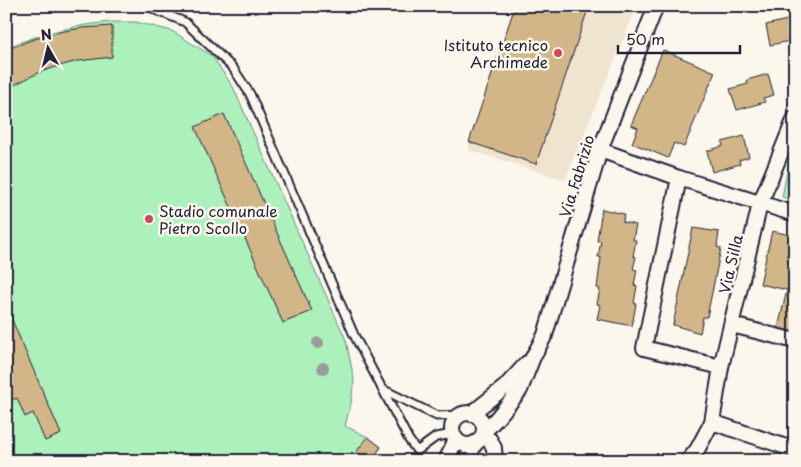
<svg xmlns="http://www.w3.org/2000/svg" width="801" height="467" font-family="'Playpen Sans',sans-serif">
<defs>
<pattern id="green-dots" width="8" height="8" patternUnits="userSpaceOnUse" patternTransform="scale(1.25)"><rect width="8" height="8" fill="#acf0bb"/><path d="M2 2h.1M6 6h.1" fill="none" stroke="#94cea2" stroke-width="1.8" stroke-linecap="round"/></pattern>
</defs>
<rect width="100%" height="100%" fill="#fbf7ec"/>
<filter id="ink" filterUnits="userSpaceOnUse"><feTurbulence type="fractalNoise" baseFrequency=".02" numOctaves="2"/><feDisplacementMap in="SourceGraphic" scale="10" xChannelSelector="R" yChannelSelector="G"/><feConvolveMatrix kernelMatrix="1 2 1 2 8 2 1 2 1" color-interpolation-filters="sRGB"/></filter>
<g filter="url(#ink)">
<polygon fill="#efe4ce" points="515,6 637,6 565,180 469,150 469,142"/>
<polygon fill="url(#green-dots)" stroke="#67897b" points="795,160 795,201 782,197 787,172"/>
<path fill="#acf0bb" stroke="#67897b" d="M112,22H136L172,31L212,56L233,87L346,340L354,380L351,403L345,426L368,437L381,447L371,461H368L361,456L357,461H6V48C41,33 75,25 112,22Z"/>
<g fill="#d2b687" stroke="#22223b">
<polygon points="515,6 589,6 536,164 469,142"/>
<polygon points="795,18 795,40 770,45 766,25"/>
<polygon points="112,26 112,57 78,61 59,66 40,72 6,89 6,50 31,40 59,32 82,28"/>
<polygon points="663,50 715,72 684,147 674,143 668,158 632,143 638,128 631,125"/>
<polygon points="768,74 774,95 763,98 765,102 737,110 730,89 748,84 747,80"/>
<polygon points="224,114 312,311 283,323 195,127"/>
<polygon points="744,136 749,157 739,160 740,164 712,172 707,151 723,146 722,142"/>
<polygon points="602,209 624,214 623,222 636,225 633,240 636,240 633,256 636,257 633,269 637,270 634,285 637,286 634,303 636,304 632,326 597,319 600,305 597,304 600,289 597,288 601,257 598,257 601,241 597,241"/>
<polygon points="693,228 719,232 717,247 721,248 707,317 703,317 700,333 673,325"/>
<polygon points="772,231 795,236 795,265 792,279 795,279 795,332 778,328 787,290 760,284"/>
<polygon points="6,306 61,434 45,441 33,413 25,417 17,398 6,402"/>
<polygon points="368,437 381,447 371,461 368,461 356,452"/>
</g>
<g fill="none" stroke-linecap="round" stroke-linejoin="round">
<defs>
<g id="lane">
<polyline points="155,10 185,22 233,68 250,94 354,335 409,440 417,451 436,437 453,434"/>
<polyline points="382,389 437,416 461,415"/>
</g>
<g id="street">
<polyline points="600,150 679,178 795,214"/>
<polyline points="679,178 644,348 721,367"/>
<polyline points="732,325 795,341"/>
<circle cx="468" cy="429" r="16"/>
<polyline points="471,414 505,387 527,363"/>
<polyline points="712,422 795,450"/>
<polyline points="484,432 498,417 520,390 533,357 545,335 600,150 656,6"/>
<polyline points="482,437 490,440 494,448 495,461"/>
<polyline points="446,461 456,439"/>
<polyline points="464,461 470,454 475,443"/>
<polyline points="688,461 697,450 712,422 721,367 760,204 795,118"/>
</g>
</defs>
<use href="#lane" stroke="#22223b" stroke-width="11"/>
<use href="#street" stroke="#22223b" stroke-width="18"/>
<use href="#lane" stroke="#fbf7ec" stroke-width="7"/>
<use href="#street" stroke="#fbf7ec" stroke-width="14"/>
</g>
<g fill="#969e9c">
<circle cx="318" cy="343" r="6"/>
<circle cx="323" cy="368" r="6"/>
</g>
</g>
<g fill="#d1495b" stroke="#fbf7ec" stroke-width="2">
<circle cx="558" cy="53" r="5"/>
<circle cx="149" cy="219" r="5"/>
</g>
<g text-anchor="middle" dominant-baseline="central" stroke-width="5" stroke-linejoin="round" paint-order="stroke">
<g font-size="15" fill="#22223b" stroke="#fbf7ec" text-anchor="end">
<text x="548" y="44">Istituto tecnico<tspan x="548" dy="17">Archimede</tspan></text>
<text x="159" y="210" text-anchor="start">Stadio comunale<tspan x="159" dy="17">Pietro Scollo</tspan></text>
</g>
<g font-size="15" fill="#22223b" stroke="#fbf7ec">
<text transform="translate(576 176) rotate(-73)">Via Fabrizio</text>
<text transform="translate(730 264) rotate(-77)">Via Silla</text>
</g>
</g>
<rect width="801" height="467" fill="none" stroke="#fbf7ec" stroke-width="25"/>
<rect x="12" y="12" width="776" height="442" fill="none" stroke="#22223b" stroke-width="2" filter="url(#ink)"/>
<g transform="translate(48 48) rotate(352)" stroke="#fbf7ec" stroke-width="4" paint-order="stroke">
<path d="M0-4L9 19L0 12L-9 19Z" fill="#22223b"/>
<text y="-8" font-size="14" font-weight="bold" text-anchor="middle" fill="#22223b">N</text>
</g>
<path d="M618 45v8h122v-8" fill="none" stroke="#22223b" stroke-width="2.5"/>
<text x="626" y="45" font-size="15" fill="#22223b" stroke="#fbf7ec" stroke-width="4" paint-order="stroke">50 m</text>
</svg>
